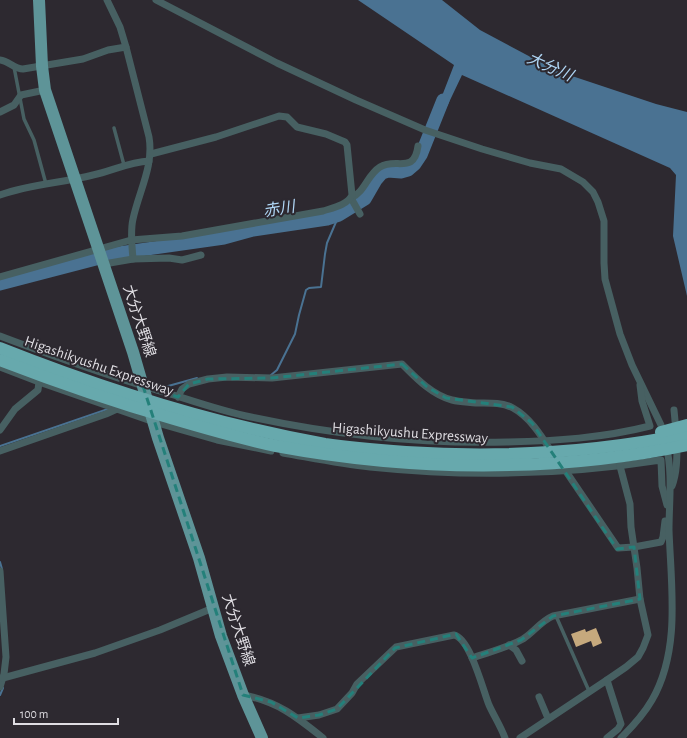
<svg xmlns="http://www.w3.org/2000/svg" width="687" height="738" font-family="'Alegreya Sans','Noto Sans JP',sans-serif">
<rect width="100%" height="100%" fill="#2d2930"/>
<polygon fill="#4a7292" points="358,0 442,0 480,30 557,71 656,104 687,112 687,296 673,236 676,175 670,168 462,75 442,117 435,114 454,65"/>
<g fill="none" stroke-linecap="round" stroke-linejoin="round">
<g stroke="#4a7292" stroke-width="2">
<polyline points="271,375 277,370 295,334 299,315 306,290 309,288 321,287 325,254 327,243 339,215"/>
<polyline points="161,388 197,378"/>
<polyline points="0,446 108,409"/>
<polyline points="0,562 2,569"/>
<polyline points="0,695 3,688"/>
</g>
<polyline stroke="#4a7292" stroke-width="13" points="0,284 119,253 224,238 253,230 327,219 339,215 365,199 376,180 382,173 388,171 401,172 408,170 415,164 421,155 443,100"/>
</g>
<polygon fill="#c6a97d" points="596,628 602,643 593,647 591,641 576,647 571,634 585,629 586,632"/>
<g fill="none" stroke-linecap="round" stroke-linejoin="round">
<g stroke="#476062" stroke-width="3.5">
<polyline points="14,67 24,119 34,140 46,184"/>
<polyline points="114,128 124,165"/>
<polyline points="556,616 589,691"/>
</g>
<g stroke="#476062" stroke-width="7">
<polyline points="156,0 277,63 356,100 425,130 482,149 530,163 561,169 583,182 593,192 598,202 604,221 604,263 605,279 620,334 632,365 661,425 663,435"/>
<path d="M126,47L149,137C154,166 139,191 133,219C130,232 132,246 133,259"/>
<path d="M0,60C9,61 14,69 23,69L83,59L108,50L126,47L120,27L107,0"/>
<polyline points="0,112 14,105 21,95 45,90"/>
<path d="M0,195C30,184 62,183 93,175C112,171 129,162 149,161"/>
<path d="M360,214L351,198C365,192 367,175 380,167C396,157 414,175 418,146"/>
<polyline points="104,264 133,259 169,258 182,260 201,255"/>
<path d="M0,277L131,240L182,236L323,211C332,208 348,205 352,195L347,145L345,142L326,134L297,127L287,117L279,116L216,137L151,154"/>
<path d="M0,336C58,358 117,379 177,396C202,404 226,412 251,417C335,435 421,444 507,442C555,441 603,438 650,426L642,401L640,385"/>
<polyline points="0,367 39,382 154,422 217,440 271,451"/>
<path d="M178,397L182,389L189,384L208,379L227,377L272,378L402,364C416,378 432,395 452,400C460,402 468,402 476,403C488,403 502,402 513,408C531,418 542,437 553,454"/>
<polyline points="674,410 676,431"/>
<polyline points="0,430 15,409 38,390 39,382"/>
<polyline points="0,451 106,414 117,409"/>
<path d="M283,453C312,458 341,464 370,467C466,477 565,475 661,460L662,486L667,505"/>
<polyline points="563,467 618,548 634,547 661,542 663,537 665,521"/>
<path d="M672,486C677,473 677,457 677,443"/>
<polyline points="0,571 6,657 4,674 0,687"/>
<polyline points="509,645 516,650 522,661"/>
<path d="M472,658C489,652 507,648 523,639C534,632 541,621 553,616L640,599"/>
<polyline points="3,678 95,653 160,630 213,608"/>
<polyline points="607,680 626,667 638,657 643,648 648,635 640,599 637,568 631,527 630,504 620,466"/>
<path d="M243,695C277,701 297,717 323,738"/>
<polyline points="539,697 547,716"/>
<path d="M298,718L319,715L337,709L352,693L357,684L396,647L454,635C470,638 483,690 489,705C494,716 501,727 505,738"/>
<polyline points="520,738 607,680 621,724 618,729 607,738"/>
<path d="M621,738C632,727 644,714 652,700C681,650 671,586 669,530C669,502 673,473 666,445"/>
</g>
<polyline stroke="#5e9498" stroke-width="12" points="39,0 42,66 45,90 133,352 158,438 199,558 221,636 243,695 262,738"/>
<g stroke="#67a9ad" stroke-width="12">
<path d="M0,348C106,390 213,424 325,444C352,448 379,450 406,452C500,458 594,453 687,434"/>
<path d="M0,360C57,382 115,402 174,419C208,429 242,439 276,446C411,471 553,473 687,445"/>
<polyline points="661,432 687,425"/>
</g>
</g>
<path fill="none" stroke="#24807a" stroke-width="3" stroke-dasharray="8 5" stroke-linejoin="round" d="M402,364L427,387L446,398L512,407L532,423L617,549L634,547L640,599L553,616L521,640L472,658L456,634L395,648L337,709L319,715L298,718L271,702L243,695L143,386L178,397L189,384L208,379L272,378Z"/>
<g text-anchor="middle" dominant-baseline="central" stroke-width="4" stroke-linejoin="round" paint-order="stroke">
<g font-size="15" fill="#dfdde2" stroke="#2d2930">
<text transform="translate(139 321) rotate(72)">大分大野線</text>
<text transform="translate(99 366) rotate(19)">Higashikyushu Expressway</text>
<text transform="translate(410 433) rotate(4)">Higashikyushu Expressway</text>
<text transform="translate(238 630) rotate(72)">大分大野線</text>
</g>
<g font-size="16" font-style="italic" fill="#afd5f4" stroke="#2d2930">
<text transform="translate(550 67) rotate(24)">大分川</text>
<text transform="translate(279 209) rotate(-9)">赤川</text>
</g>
</g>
<path d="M14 718v6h104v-6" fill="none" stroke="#dfdde2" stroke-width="2"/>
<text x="20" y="718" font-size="12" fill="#dfdde2" stroke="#2d2930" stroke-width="3" paint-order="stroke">100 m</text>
</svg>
